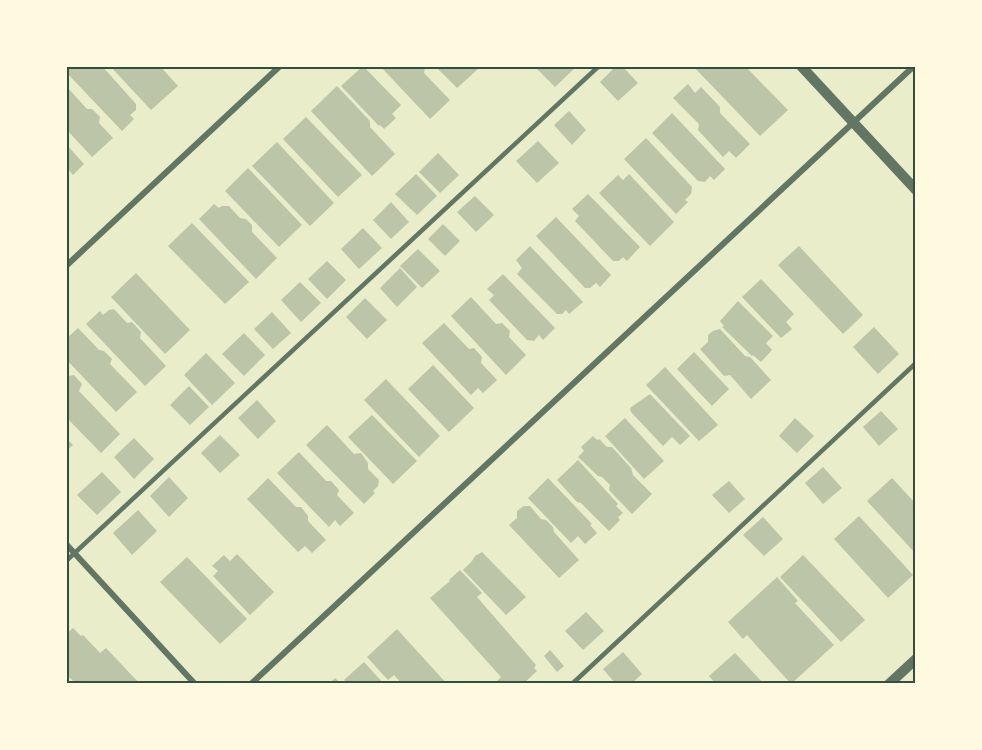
<svg xmlns="http://www.w3.org/2000/svg" width="982" height="750" font-family="'Nunito Sans',sans-serif">
<rect width="100%" height="100%" fill="#e9edc9"/>
<g fill="#bcc5a7">
<polygon points="71,66 102,66 136,104 136,110 130,115 134,119 122,131 66,72"/>
<polygon points="110,66 160,66 178,86 151,110"/>
<polygon points="363,66 401,105 392,114 396,118 384,129 380,125 379,126 341,86"/>
<polygon points="380,66 425,66 424,73 450,100 430,119"/>
<polygon points="435,66 475,66 478,69 457,88"/>
<polygon points="534,66 577,66 555,87"/>
<polygon points="616,66 622,66 638,83 618,101 600,82"/>
<polygon points="693,66 745,66 788,110 760,136"/>
<polygon points="688,84 695,93 701,87 720,107 720,113 750,144 736,158 729,151 723,157 698,130 699,124 673,98"/>
<polygon points="66,86 87,109 92,109 100,117 99,123 113,138 92,157 66,129"/>
<polygon points="337,86 370,121 370,127 395,154 372,176 311,111"/>
<polygon points="569,111 586,130 572,145 554,125"/>
<polygon points="672,113 725,169 714,180 710,176 705,182 698,181 652,133"/>
<polygon points="306,117 362,175 338,197 283,139"/>
<polygon points="646,138 692,187 691,194 685,200 688,202 676,214 624,159"/>
<polygon points="538,141 559,163 537,183 516,161"/>
<polygon points="277,142 334,203 310,226 252,166"/>
<polygon points="66,144 84,164 73,175 68,169 66,171"/>
<polygon points="438,153 459,175 440,193 419,172"/>
<polygon points="248,168 302,225 279,247 225,191"/>
<polygon points="416,174 437,196 417,215 395,194"/>
<polygon points="629,174 674,222 650,246 599,193 618,175 623,180"/>
<polygon points="588,194 640,247 627,261 623,257 619,261 613,261 575,221 579,216 572,209"/>
<polygon points="475,196 494,215 476,232 457,212"/>
<polygon points="391,202 409,222 391,239 373,220"/>
<polygon points="214,204 219,208 222,206 229,206 240,218 246,219 252,225 252,232 277,258 256,279 199,219"/>
<polygon points="556,217 611,275 600,287 596,283 590,288 585,288 536,236"/>
<polygon points="192,223 249,282 225,304 168,246"/>
<polygon points="443,224 460,241 445,256 428,239"/>
<polygon points="363,228 382,248 359,269 341,249"/>
<polygon points="530,246 583,302 569,314 566,310 562,314 557,314 517,274 522,268 516,260"/>
<polygon points="799,246 863,315 843,334 778,265"/>
<polygon points="418,249 440,271 422,288 400,266"/>
<polygon points="327,261 346,280 327,299 308,279"/>
<polygon points="400,268 417,287 397,307 380,288"/>
<polygon points="136,273 190,330 165,354 111,297"/>
<polygon points="503,274 555,328 543,340 539,335 534,341 527,340 489,300 494,295 487,289"/>
<polygon points="761,279 794,314 786,322 792,329 781,338 742,297"/>
<polygon points="300,282 321,303 301,322 281,300"/>
<polygon points="471,297 496,324 502,323 510,331 509,337 526,355 506,375 451,316"/>
<polygon points="365,298 387,320 367,339 346,317"/>
<polygon points="738,301 773,336 766,343 772,350 761,362 753,355 752,356 722,327 724,326 720,321"/>
<polygon points="114,309 127,323 132,322 141,332 140,338 166,366 145,386 86,324 100,311 103,315 109,310"/>
<polygon points="272,312 291,333 273,349 254,329"/>
<polygon points="444,323 469,349 474,348 482,357 481,363 497,380 483,393 478,388 471,395 422,343"/>
<polygon points="874,327 899,354 878,374 853,347"/>
<polygon points="78,328 99,350 104,351 112,359 110,364 137,392 116,412 66,359 66,339"/>
<polygon points="720,329 745,356 750,357 771,380 751,399 730,375 724,376 700,349 708,342 708,335 713,331"/>
<polygon points="244,333 265,355 244,376 222,354"/>
<polygon points="694,352 729,389 712,406 677,369"/>
<polygon points="206,353 235,383 212,405 184,375"/>
<polygon points="433,365 474,408 449,432 408,389"/>
<polygon points="665,367 718,425 699,441 646,385"/>
<polygon points="66,373 69,376 74,375 82,384 79,391 120,434 101,453 66,417"/>
<polygon points="386,379 440,436 419,457 364,400"/>
<polygon points="189,386 209,407 190,425 170,405"/>
<polygon points="650,394 690,436 680,445 672,437 663,446 631,412 630,408"/>
<polygon points="257,400 276,421 258,439 238,418"/>
<polygon points="881,411 898,429 879,446 863,427"/>
<polygon points="372,415 417,461 393,484 348,437"/>
<polygon points="625,418 664,461 644,479 605,436"/>
<polygon points="795,418 814,436 797,453 779,436"/>
<polygon points="327,425 354,454 361,453 368,463 368,469 379,480 378,486 373,491 375,493 364,504 306,445"/>
<polygon points="220,435 240,455 220,473 201,453"/>
<polygon points="593,436 597,440 599,439 607,447 612,447 631,468 633,475 652,494 632,514 609,490 610,485 602,477 598,476 578,457 584,451 581,447"/>
<polygon points="66,438 73,445 66,451"/>
<polygon points="134,438 154,459 134,479 114,457"/>
<polygon points="299,452 326,481 331,481 339,490 337,495 354,513 340,526 335,520 329,527 277,473"/>
<polygon points="578,460 618,504 616,506 623,513 618,517 620,520 609,531 581,503 577,502 557,480"/>
<polygon points="823,467 842,488 823,504 805,483"/>
<polygon points="102,472 121,492 97,515 77,495"/>
<polygon points="169,477 188,498 169,517 150,496"/>
<polygon points="268,478 296,507 301,507 308,516 308,521 326,540 312,553 305,546 298,552 247,499"/>
<polygon points="548,478 592,524 590,525 597,533 585,544 578,536 571,543 528,498"/>
<polygon points="892,478 916,504 916,554 867,501"/>
<polygon points="729,481 745,499 729,513 712,495"/>
<polygon points="524,506 530,506 541,519 546,520 553,527 554,532 579,560 559,578 509,525 517,518 517,511"/>
<polygon points="138,510 157,531 132,555 113,533"/>
<polygon points="859,516 913,575 888,598 834,539"/>
<polygon points="763,517 783,539 764,556 743,535"/>
<polygon points="482,552 526,597 506,615 463,570 472,561 475,556"/>
<polygon points="237,554 274,592 250,615 213,576 218,571 212,566 224,555 230,561"/>
<polygon points="803,555 865,620 841,642 780,577"/>
<polygon points="187,557 247,619 220,644 160,582"/>
<polygon points="460,570 482,593 477,597 536,665 534,668 537,671 523,684 494,684 501,677 430,598 450,581 449,580"/>
<polygon points="777,577 798,601 795,603 834,645 791,684 747,635 743,639 728,622"/>
<polygon points="586,612 604,631 583,650 565,631"/>
<polygon points="73,628 81,636 83,635 100,653 106,648 140,684 76,684 66,674 66,634"/>
<polygon points="397,629 447,684 402,684 394,675 388,680 367,657"/>
<polygon points="550,650 564,666 557,672 544,656"/>
<polygon points="623,652 642,674 631,684 616,684 603,669"/>
<polygon points="735,653 764,684 716,684 709,676"/>
<polygon points="364,662 384,684 348,684 344,680"/>
<polygon points="335,678 341,684 329,684"/>
</g>
<g fill="none" stroke-linecap="round" stroke-linejoin="round">
<g stroke="#617663" stroke-width="4.5">
<polyline points="66,561 599,66"/>
<polyline points="572,684 916,363"/>
</g>
<g stroke="#617663" stroke-width="6">
<polyline points="66,266 280,66"/>
<polyline points="66,544 195,684"/>
<polyline points="251,684 914,66"/>
</g>
<g stroke="#617663" stroke-width="10">
<polyline points="801,66 916,190"/>
<polyline points="889,684 916,659"/>
</g>
</g>
<rect width="982" height="750" fill="none" stroke="#fefae0" stroke-width="135"/>
<rect x="68" y="68" width="846" height="614" fill="none" stroke="#344e41" stroke-width="2"/>
</svg>
